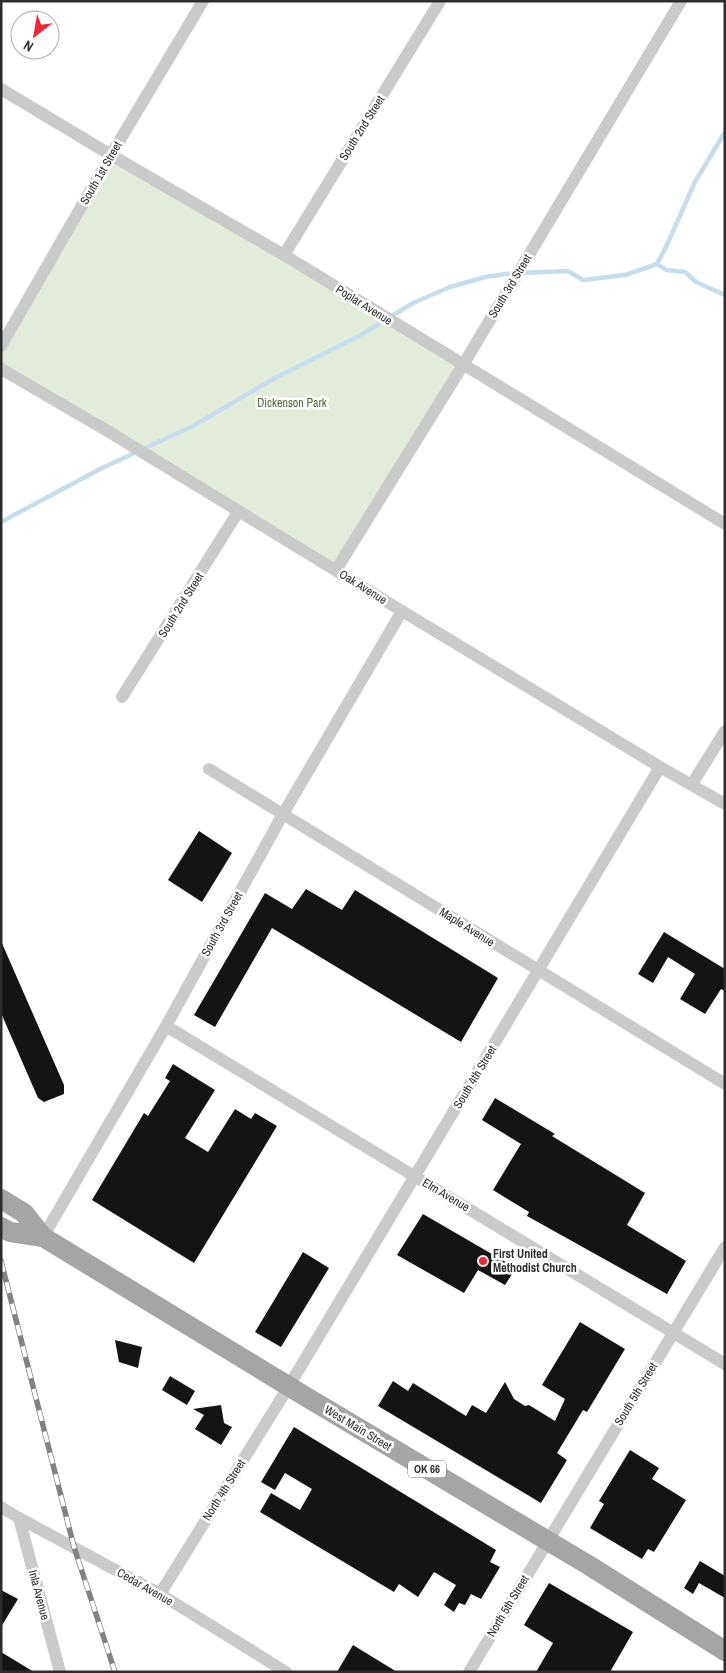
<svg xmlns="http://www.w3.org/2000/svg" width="726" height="1673" font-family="'Archivo Narrow',sans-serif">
<rect width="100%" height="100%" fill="#fff"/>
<polygon fill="#e3ecda" points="111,155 463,365 336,570 1,369 1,346"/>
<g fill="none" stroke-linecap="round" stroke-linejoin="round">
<g stroke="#c5dded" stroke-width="4.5">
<polyline points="657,264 666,270 685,272 696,282 725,295"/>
<polyline points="522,273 568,271 583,280 625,275 657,264 666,247 695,182 725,132"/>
<polyline points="1,522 102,468 195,425 275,378 361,335 413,303 450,287 485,277 514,273"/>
</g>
</g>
<g fill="#141414">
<polygon points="199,831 232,853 202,902 168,880"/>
<polygon points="306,889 342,910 355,890 498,978 461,1042 272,928 215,1027 194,1015 265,893 292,909"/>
<polygon points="664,932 725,969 725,991 721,989 705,1014 680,999 695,974 668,957 653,983 638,974"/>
<polygon points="1,941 64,1085 64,1094 44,1102 38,1098 1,1013"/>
<polygon points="173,1064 215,1090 185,1138 208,1152 235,1109 251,1119 255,1113 277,1126 194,1263 92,1200 144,1113 148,1116 170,1081 165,1078"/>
<polygon points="495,1098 555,1134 552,1136 645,1193 627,1225 686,1261 667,1294 527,1216 529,1212 493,1190 521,1144 482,1120"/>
<polygon points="423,1214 516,1268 505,1285 478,1270 464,1293 397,1255"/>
<polygon points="303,1252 329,1268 281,1347 255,1332"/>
<polygon points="580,1322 625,1349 587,1412 583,1410 557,1453 567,1460 541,1503 378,1406 393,1381 408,1391 413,1383 466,1416 472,1405 486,1413 505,1382 514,1399 525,1406 529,1405 555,1421 565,1399 542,1385"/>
<polygon points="115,1340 142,1347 138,1368 119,1362"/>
<polygon points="170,1376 195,1391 187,1405 162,1390"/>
<polygon points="221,1405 224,1423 232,1427 221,1445 195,1429 204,1415 193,1409"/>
<polygon points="294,1427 496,1550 490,1562 500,1567 481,1599 471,1594 465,1605 459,1603 454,1612 444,1605 456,1585 434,1572 418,1597 399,1584 394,1592 260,1512 271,1493 300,1510 312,1489 285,1473 275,1490 261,1482"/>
<polygon points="630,1450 659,1468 652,1479 686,1500 654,1552 648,1549 642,1559 590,1528 604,1504 599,1501"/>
<polygon points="700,1561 725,1576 725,1598 699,1583 693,1594 684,1588"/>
<polygon points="549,1583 633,1632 610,1672 536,1672 553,1643 524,1625"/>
<polygon points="1,1590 18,1599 1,1627"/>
<polygon points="353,1645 397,1672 337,1672"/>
<polygon points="1,1652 34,1672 1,1672"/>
</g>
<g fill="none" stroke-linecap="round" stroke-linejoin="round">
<g stroke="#cacaca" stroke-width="12">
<polyline points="1,89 111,155 284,255 725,524"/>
<polyline points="284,255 440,1"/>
<polyline points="1,346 111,155 203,1"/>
<polyline points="1,369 111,433 402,611 660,767 725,804"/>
<polyline points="336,570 463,365 681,1"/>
<polyline points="122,697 238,512"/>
<polyline points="209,769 725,1084"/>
<polyline points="692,784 725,731"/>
<polyline points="166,1026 725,1364"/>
<polyline points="43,1237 166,1026 283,814 402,611"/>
<polyline points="1,1507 19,1518 160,1594 286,1672"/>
<polyline points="19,1518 60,1672"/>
<polyline points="160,1594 289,1386 660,767"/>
<polyline points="469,1672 725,1247"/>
</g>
<g stroke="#a5a5a5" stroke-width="20">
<polyline points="1,1199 24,1213 43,1237 308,1398 590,1566 725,1651"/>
<polyline points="1,1227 10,1232 43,1237"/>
</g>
<defs>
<polyline id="rail" points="1,1261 74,1547 115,1672"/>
</defs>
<use href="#rail" stroke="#828282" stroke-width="5.5"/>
<use href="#rail" stroke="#fff" stroke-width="4" stroke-dasharray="11" stroke-linecap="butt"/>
</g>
<circle fill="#ed2733" stroke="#fff" stroke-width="2" cx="483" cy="1261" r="5"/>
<g text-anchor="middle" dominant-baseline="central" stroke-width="5" stroke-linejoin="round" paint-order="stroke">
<rect fill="#fff" stroke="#6c6c6c" stroke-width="1" x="408" y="1460.5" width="38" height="17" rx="4"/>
<g font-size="11" font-weight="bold" fill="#2d2d2d">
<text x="427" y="1469">OK 66</text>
</g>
<g font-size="12" fill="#2d2d2d" stroke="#fff">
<text transform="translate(362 128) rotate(-58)">South 2nd Street</text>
<text transform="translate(101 173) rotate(-60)">South 1st Street</text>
<text transform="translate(510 286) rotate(-59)">South 3rd Street</text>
<text transform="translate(364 305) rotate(32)">Poplar Avenue</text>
<text transform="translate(363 587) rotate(32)">Oak Avenue</text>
<text transform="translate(181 605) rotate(-58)">South 2nd Street</text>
<text transform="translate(222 924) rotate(-61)">South 3rd Street</text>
<text transform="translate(467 927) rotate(32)">Maple Avenue</text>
<text transform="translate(475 1077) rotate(-59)">South 4th Street</text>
<text transform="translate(446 1195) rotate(31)">Elm Avenue</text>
<text transform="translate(636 1394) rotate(-59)">South 5th Street</text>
<text transform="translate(358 1428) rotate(31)">West Main Street</text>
<text transform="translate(224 1490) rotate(-58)">North 4th Street</text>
<text transform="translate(145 1587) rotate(30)">Cedar Avenue</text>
<text transform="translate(39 1595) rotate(75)">Inla Avenue</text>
<text transform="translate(508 1606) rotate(-59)">North 5th Street</text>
</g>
<g font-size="12" fill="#506b39" stroke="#fff">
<text x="292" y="403">Dickenson Park</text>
</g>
<g font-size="12" font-weight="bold" fill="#2d2d2d" stroke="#fff" text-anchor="start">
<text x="493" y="1254">First United<tspan x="493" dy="14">Methodist Church</tspan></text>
</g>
</g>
<rect width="726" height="1673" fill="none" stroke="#2d2d2d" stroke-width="5"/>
<g transform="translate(35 35) rotate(211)"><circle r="24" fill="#ffffff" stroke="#ababab"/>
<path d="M0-4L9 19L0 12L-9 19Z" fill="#ed2733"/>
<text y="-8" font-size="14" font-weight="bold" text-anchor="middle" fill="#2d2d2d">N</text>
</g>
</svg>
